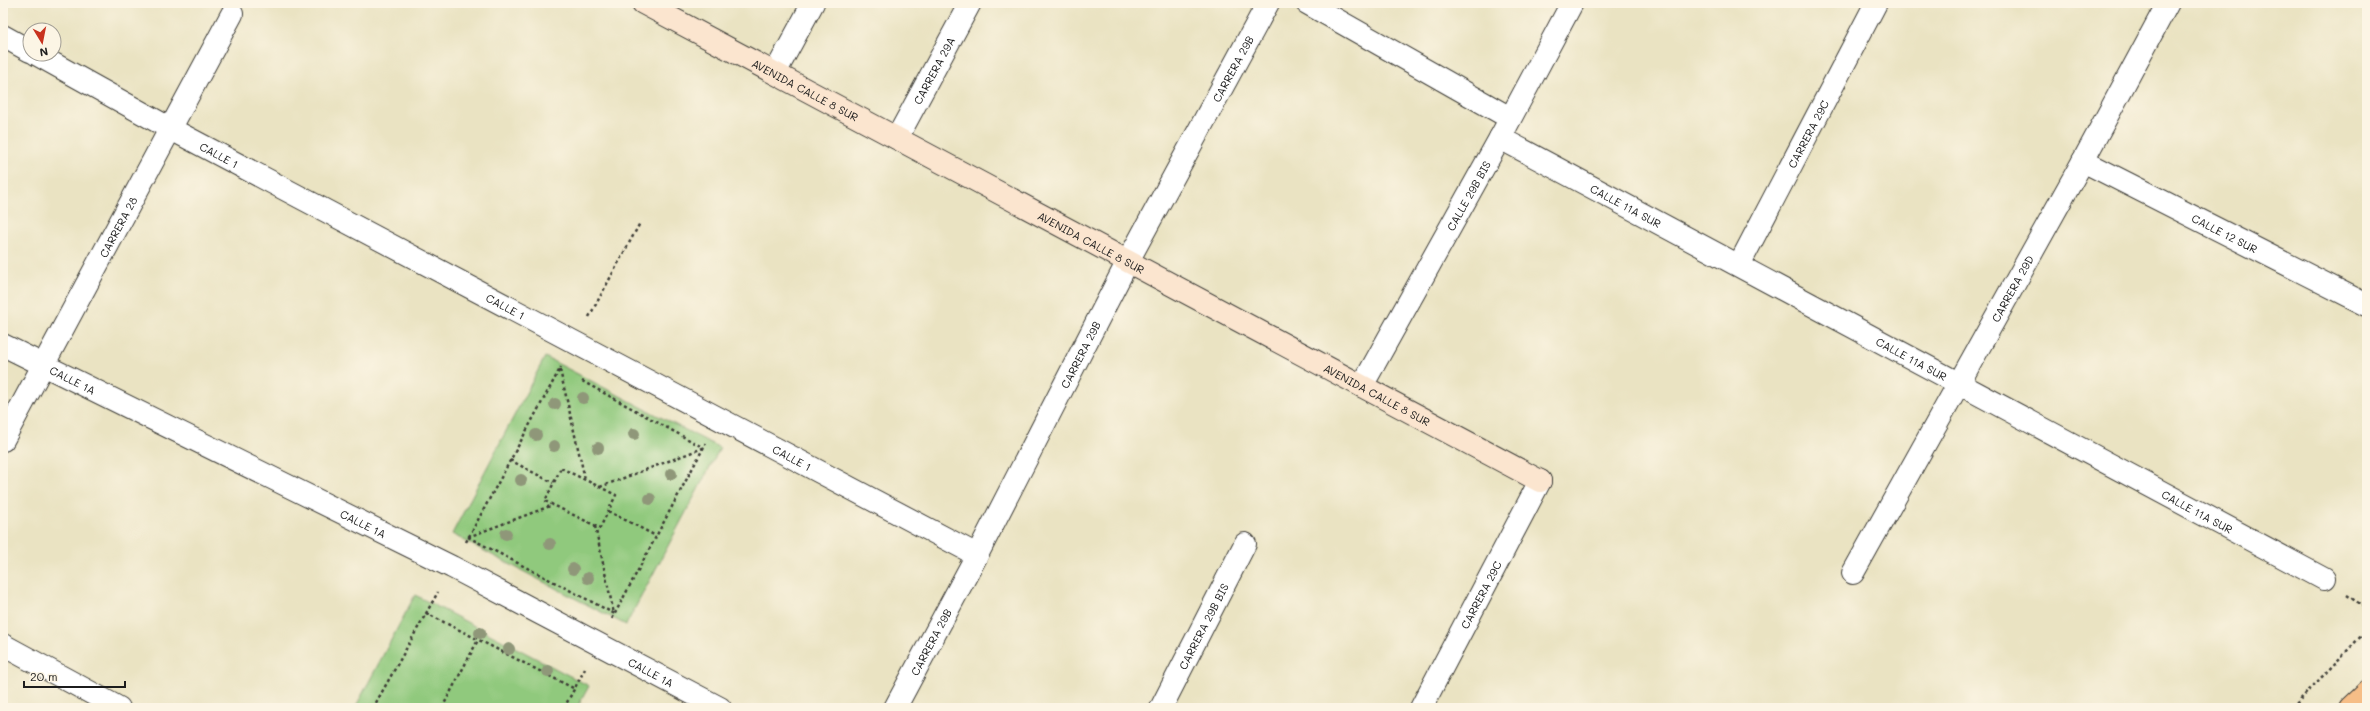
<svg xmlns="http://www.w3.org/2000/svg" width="2370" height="711" font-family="Mali,sans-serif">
<rect width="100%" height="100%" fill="#fcf5e5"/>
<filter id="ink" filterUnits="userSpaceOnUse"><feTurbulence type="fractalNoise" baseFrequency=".025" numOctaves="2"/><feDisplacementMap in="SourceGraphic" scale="8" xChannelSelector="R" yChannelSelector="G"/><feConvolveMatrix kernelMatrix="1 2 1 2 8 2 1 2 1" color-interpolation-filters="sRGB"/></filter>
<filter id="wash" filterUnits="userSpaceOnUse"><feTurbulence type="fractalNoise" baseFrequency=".012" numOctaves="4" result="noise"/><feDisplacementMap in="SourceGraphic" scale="16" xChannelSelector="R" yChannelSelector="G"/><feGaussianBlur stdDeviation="0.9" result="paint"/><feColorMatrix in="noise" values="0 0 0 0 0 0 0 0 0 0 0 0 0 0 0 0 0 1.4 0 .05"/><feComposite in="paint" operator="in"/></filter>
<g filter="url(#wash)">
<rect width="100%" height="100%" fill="#eae3c2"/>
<g fill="#90c97d" stroke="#56724c">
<polygon points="545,357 720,448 626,625 452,534"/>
<polygon points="415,595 589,686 577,708 355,708"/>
</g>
</g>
<g filter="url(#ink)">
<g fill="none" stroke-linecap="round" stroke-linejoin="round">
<defs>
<g id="street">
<polyline points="1307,3 1510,118"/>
<polyline points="3,36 30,51"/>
<path id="s1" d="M36,54L171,129L977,555"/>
<polyline points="775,73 813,3"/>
<path id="s2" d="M897,138L970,3"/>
<path id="s3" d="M1500,138L2324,579"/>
<path id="s4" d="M2083,161L2367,305"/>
<path id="s5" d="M1739,265L1876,3"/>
<path id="s6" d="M3,345L452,567L720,708"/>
<path id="s7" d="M1362,386L1500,138L1572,3"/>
<path id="s8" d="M3,440L232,14"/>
<path id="s9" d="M1853,573L2083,161L2168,3"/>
<polyline points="3,645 119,708"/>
<path id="s10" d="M895,708L977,555L1128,261L1268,3"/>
<path id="s11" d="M1161,708L1245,544"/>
<path id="s12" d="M1421,708L1540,481"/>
</g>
<g id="secondary">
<path id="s13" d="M643,3L1540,481"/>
</g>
<polyline id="highway" points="2350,708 2367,692"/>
</defs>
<use href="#street" stroke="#3b3a35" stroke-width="24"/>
<use href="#secondary" stroke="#3b3a35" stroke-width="24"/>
<use href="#highway" stroke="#3b3a35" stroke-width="24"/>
<g stroke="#3b3a35" stroke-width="2.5" stroke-dasharray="3 3" stroke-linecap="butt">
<polyline points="589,317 640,223"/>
<polyline points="560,370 585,479"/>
<polyline points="582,381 704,448"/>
<polyline points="510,460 553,483"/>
<polygon points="561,468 616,495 600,528 545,501"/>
<polyline points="600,487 703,448"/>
<polyline points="608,511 656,536"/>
<polyline points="595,526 614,614"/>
<polyline points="468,537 615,614"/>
<polyline points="468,537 553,505"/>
<polyline points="466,542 561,367"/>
<polyline points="2347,595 2367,609"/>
<polyline points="426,613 575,689"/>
<polyline points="612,619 706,443"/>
<polyline points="373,708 438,592"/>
<polyline points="442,708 478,640"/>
<polyline points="564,708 585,669"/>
<polyline points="2292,708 2367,630"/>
</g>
<use href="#street" stroke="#fff" stroke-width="22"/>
<use href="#secondary" stroke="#fbe5cf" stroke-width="22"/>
<use href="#highway" stroke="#f6be87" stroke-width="22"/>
</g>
<g fill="#8f9779">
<circle cx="583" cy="398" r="6"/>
<circle cx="555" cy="404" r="6"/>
<circle cx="634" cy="434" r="6"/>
<circle cx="536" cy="435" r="6"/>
<circle cx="554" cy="446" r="6"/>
<circle cx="598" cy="448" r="6"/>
<circle cx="671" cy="474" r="6"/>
<circle cx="521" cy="480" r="6"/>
<circle cx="650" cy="499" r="6"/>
<circle cx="506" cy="534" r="6"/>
<circle cx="550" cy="544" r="6"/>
<circle cx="573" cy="569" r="6"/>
<circle cx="588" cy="578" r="6"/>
<circle cx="480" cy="633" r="6"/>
<circle cx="509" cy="649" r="6"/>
<circle cx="548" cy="671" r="6"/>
</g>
</g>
<g text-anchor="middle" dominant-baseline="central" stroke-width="4" stroke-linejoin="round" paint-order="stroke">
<g font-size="11" fill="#1c1c1c" stroke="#fcf5e5">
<text stroke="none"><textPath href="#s10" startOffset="723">CARRERA 29B</textPath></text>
<text stroke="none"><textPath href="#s2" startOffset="77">CARRERA 29A</textPath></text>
<text stroke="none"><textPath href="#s13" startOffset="184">AVENIDA CALLE 8 SUR</textPath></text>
<text stroke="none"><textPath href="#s5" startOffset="148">CARRERA 29C</textPath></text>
<text stroke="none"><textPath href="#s1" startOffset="209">CALLE 1</textPath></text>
<text stroke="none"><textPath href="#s7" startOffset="218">CALLE 29B BIS</textPath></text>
<text stroke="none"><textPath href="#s3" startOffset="143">CALLE 11A SUR</textPath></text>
<text stroke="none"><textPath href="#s8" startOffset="242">CARRERA 28</textPath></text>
<text stroke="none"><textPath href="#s4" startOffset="159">CALLE 12 SUR</textPath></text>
<text stroke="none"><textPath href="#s13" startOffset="508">AVENIDA CALLE 8 SUR</textPath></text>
<text stroke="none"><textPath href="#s9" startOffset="326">CARRERA 29D</textPath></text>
<text stroke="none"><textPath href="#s1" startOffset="533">CALLE 1</textPath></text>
<text stroke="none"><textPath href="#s10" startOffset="399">CARRERA 29B</textPath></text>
<text stroke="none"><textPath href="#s3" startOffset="467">CALLE 11A SUR</textPath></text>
<text stroke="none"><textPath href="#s6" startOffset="78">CALLE 1A</textPath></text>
<text stroke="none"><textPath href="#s13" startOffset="832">AVENIDA CALLE 8 SUR</textPath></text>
<text stroke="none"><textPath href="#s1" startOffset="857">CALLE 1</textPath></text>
<text stroke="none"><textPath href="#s3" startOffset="791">CALLE 11A SUR</textPath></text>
<text stroke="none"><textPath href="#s6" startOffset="402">CALLE 1A</textPath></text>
<text stroke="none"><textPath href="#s12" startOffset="128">CARRERA 29C</textPath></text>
<text stroke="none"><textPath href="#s11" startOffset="92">CARRERA 29B BIS</textPath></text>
<text stroke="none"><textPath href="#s10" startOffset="75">CARRERA 29B</textPath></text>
<text stroke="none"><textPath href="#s6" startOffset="726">CALLE 1A</textPath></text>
</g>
</g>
<rect width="2370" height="711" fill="none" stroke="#fcf5e5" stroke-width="16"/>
<g transform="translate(42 42) rotate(170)"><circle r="19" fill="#fcf5e5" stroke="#a29e95"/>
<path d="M0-3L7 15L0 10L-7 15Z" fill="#c8321e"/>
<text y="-6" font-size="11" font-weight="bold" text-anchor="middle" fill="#1c1c1c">N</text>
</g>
<path d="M24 681v6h101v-6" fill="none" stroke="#1c1c1c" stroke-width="2"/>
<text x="30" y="681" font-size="12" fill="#1c1c1c" stroke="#fcf5e5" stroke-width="3" paint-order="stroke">20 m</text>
</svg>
